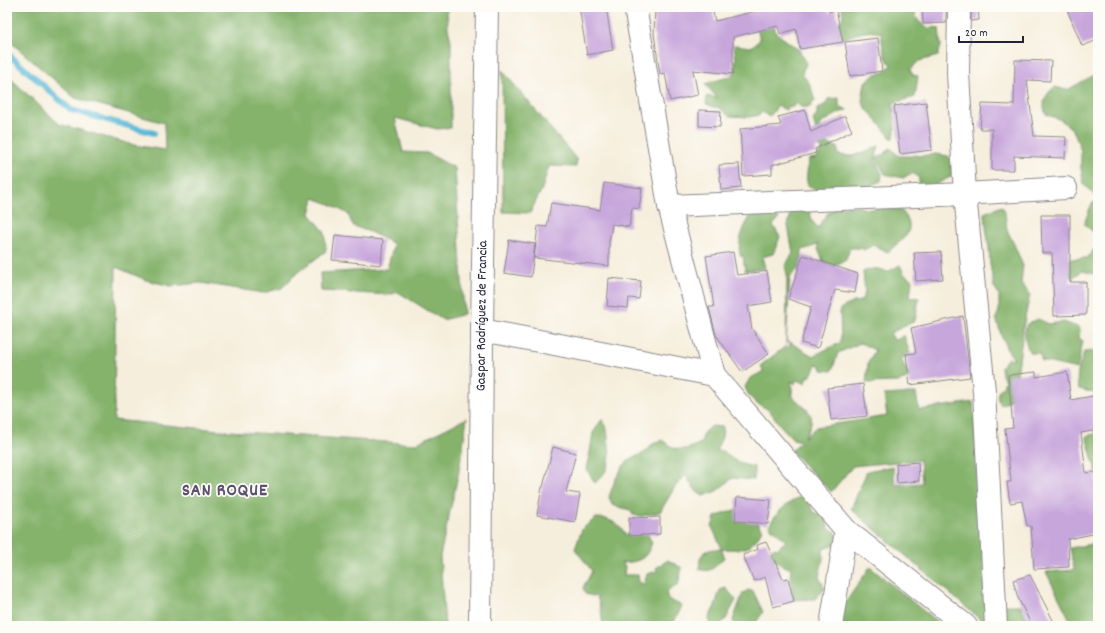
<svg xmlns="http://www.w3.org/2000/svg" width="1105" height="633" font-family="Dekko,sans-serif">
<rect width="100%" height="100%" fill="#fdfcf7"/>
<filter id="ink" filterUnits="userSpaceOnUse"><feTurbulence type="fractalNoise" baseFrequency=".025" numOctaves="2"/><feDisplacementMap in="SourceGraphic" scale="8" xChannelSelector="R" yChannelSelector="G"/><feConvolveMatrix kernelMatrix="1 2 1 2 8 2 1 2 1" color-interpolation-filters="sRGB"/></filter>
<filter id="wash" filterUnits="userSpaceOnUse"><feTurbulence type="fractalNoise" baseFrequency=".012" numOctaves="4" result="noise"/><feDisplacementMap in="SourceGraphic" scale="16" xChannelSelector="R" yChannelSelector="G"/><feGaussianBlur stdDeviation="0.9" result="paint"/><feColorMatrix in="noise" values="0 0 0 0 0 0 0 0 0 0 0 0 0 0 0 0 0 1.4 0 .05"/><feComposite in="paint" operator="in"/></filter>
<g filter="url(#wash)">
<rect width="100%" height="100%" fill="#f6eedc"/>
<g fill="#85b36c" stroke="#546a54">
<polygon points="7,7 447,7 448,28 451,41 451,128 437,129 395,118 403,152 427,153 455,168 464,314 443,320 398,292 389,295 321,291 320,273 387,269 394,244 370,232 353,226 348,214 330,204 314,198 310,214 325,232 326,251 298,272 282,288 263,293 201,283 171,286 146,280 116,267 114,420 229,431 415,444 467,418 459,471 440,556 445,626 7,626 7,75 59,124 134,145 165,150 164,123 75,98 7,39"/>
<path d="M842,7H918L915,12C916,21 922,24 929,29L932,27L939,28L941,46L938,56L919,61L910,70L913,75L918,76L915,97L893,103L895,133L892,139L873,116L866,109L862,101L865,82L876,74L885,72L891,65C884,59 881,42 882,33C867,29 854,34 840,40L834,25L840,23L843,18Z"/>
<path d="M774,17L775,32L799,50L807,63C799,75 803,74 809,83C812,88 813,95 815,100L810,107H801L796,103L793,107L788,106L786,110L778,106L769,117L761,111L760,115L749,117L729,116L720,108L713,107L706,104L707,96L717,98L705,84L734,75L736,59L734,45L751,47L760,40L755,20Z"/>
<polygon points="502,70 577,160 576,167 549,166 542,189 530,213 503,212"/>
<path d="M1098,73V199L1084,185L1081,168V151L1075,134L1072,129L1061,120L1046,114C1041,103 1046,93 1055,87L1067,90Z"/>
<path d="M839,98V106L847,110L839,113L820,124L825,143L838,147V155L853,156L879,146L875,160L882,174L881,181L869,186L835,187L825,193C800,188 807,179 809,159L817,158L821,150L813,120L817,115V109L826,104L828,99Z"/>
<path d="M890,148L899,156H911L915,155L920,156L936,154L948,156L953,161L951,177C938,182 933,190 919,184V178L912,173L903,178L885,174L876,158L884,154Z"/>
<polygon points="1098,202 1098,236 1084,224 1092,203"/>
<path d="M792,206L804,207L810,212L812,221L818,228L827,214L836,207L856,206L866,209L884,208L901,210C919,230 904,238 888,252L873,245L864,250L861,248H850L846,260L833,266L823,261L818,249V244L809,248L802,250C801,264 801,267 790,277L786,346L788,348L790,345L788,341L813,356L841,342L840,309L853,302L861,301L865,292L863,272C872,268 878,267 887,272L900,265L904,274L912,280L910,297L919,298L915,321L890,333L895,341L904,335L910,354L901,359L910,378L898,382L866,383L868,363L875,350L860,343L838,353L832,371L822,370L821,366L817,364L810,377L807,376L805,383L796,380L795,384L791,381L793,397C811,413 818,415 804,438L816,427L887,416L884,395L916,393L919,410L973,402L987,616L982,621L851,509L867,471L893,466L895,485L922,483L920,460L853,466L831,492L791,451L801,441L793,439L780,425L769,410L756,403L749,396L745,387L750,378L763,372L761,365L786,346L787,274L785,266L793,253L788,226Z"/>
<path d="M1002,206L1005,213L1007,230L1014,244L1023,266L1021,283L1030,294L1024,323L1018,369L1013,394L1008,402L1001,405C997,399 996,395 1000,389L1002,388L1005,381L1002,375L1001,367L1008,358L1014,359L1006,348L1005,342L1002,338L996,318L999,311V294L994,287L990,264L989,247L984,213Z"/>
<path d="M755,210L773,211L779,219L773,225L780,237L773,254L762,257L765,268L745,271L743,255L741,257C735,243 746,221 755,210Z"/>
<polygon points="1095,248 1098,248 1098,277 1092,273 1082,271 1072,278 1065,266 1071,259 1087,258"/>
<path d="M1038,319L1049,324L1064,322L1080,328L1079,338L1083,341L1077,369L1042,361L1039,353H1030C1025,343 1023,335 1027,324Z"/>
<path d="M1093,351L1098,355V394L1079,389C1074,376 1081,364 1084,352Z"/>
<path d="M602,419C607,426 607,429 608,437C611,458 612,468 595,483L587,470L593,433Z"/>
<path d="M712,426L723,427L722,437L716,451H723C732,460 741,465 754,467V480L733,478L715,492L703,496L696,491L685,475L675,487L660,512L642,516L633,515L630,510L612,505L609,497L615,480L624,465L632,458L644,453L651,445L662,440C678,453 683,451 701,443L704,432Z"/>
<polygon points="1098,433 1098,478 1086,436"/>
<path d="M802,496L807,500L815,513L824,515L829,529L836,532L839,543L823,549V559L819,577L825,589L815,599L794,600L790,577L791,569L785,566H782L773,558L771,551L773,548L777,549L786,541L769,526C775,513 788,502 802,496Z"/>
<path d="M737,509L755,520L762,530C751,551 743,550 722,549L724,558C715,566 711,574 699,569C700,566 699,563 700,559C702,550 714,548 722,549L712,527L715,517Z"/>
<path d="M596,518C610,518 618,523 626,535L643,527L652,542C647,560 638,562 621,563L625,566L624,575H638L639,582L644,584L647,574L657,571L656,568L668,560L682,568L678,585L666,592L668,599L682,606L672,626H603L601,610L597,597L585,594L583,587L589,577L592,571L575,549L582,529Z"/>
<polygon points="1098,543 1098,626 1073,626 1046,572 1074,570 1070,548"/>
<polygon points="870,567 942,626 838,626 839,612"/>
<polygon points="726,588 736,600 726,619 720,625 710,626 709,618 715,606 720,590"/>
<polygon points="748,590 753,591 763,612 754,626 735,626 733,620 743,593"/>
<polygon points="1004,605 1020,605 1031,626 1006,626"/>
</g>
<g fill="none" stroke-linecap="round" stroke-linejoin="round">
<polyline stroke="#58b8d7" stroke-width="6" points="7,53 71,110 154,133"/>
</g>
<g id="blocks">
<g fill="#c7a6dc">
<polygon points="579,7 606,7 613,50 587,55"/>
<polygon points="687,7 712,7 715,21 773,7 827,7 829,12 836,10 843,42 800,49 796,29 780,34 778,26 733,37 733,74 693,70 698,95 670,101 665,73 660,74 654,34 655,9 687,11"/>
<polygon points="922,7 946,7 946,23 923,24"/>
<polygon points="971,7 978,7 979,20 971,21"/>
<polygon points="1066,7 1098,7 1098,40 1082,46"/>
<polygon points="878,38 882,71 850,76 845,42"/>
<polygon points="1015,60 1051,61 1050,81 1027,80 1034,136 1066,137 1065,158 1014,156 1014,170 992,170 992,129 980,129 982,104 1014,105"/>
<polygon points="926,102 932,150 900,154 894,106"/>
<polygon points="699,110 721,111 720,127 699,126"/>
<polygon points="805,110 811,132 845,116 852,131 815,149 816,153 772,165 772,174 743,176 740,129 781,125 778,117"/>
<polygon points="739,164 741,188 721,190 719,165"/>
<polygon points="604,183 642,188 639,209 632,208 629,227 612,224 609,243 609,266 534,258 538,226 547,227 551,203 600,210"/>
<polygon points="1041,215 1070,215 1070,282 1086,282 1086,315 1054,316 1052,253 1042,253"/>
<polygon points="335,235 383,240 381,265 332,260"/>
<polygon points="509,240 535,244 531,277 504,273"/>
<polygon points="733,252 737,275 767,271 772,302 748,306 752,329 769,354 742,372 716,335 709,307 714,307 706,256"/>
<polygon points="941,252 943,279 916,281 914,253"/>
<polygon points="803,255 858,274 855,293 835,290 818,348 801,343 811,307 788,299"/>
<polygon points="609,278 641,281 639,299 629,298 628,308 607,306"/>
<polygon points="963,316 970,377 910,385 906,354 916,353 911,328"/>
<polygon points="1036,372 1036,377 1067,372 1071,400 1098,395 1098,430 1081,433 1086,473 1094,472 1098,485 1098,533 1068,539 1069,567 1034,569 1031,526 1027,526 1022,501 1010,503 1007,482 1011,482 1005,429 1013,428 1008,375"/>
<polygon points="863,384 867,416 831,420 827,388"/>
<polygon points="553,447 576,453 566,492 580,494 575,522 537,515 542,487 543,487"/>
<polygon points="918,462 919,481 897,483 896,464"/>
<polygon points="737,497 771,500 768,524 735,521"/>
<polygon points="660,517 660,534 629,536 629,518"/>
<polygon points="766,542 783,579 788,578 794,601 773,607 765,577 754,581 743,555 758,549 757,545"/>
<polygon points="1030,575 1056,626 1032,626 1018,598 1013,580"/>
</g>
</g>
</g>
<g filter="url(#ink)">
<use href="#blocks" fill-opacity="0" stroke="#8c888c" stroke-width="1"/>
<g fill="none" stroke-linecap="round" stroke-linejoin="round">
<defs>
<g id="minor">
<polyline points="635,7 669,206 714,375"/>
<polyline points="959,7 958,73 965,194 984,391 996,626"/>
<polyline points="669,206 965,194 1066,188"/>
<polyline points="482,330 714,375 846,530 966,626"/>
<path id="s1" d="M480,626L482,330L487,7"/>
<polyline points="831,626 846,530"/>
</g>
</defs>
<use href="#minor" stroke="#8c888c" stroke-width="24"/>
<use href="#minor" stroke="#fff" stroke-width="22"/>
</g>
</g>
<g text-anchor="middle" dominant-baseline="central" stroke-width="3.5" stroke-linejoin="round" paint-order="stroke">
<g font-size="14" fill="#22223b" stroke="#fdfcf7">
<text stroke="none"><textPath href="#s1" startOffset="310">Gaspar Rodríguez de Francia</textPath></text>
</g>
<g font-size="18" font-weight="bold" letter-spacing="1" fill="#5c5073" stroke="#fdfcf7">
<text x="225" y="491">SAN ROQUE</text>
</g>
</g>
<rect width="1105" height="633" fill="none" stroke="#fdfcf7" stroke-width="24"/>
<path d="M959 36v6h64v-6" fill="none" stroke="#22223b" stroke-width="2"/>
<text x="965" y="36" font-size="12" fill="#22223b" stroke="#fdfcf7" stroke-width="3" paint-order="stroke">20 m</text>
</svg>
